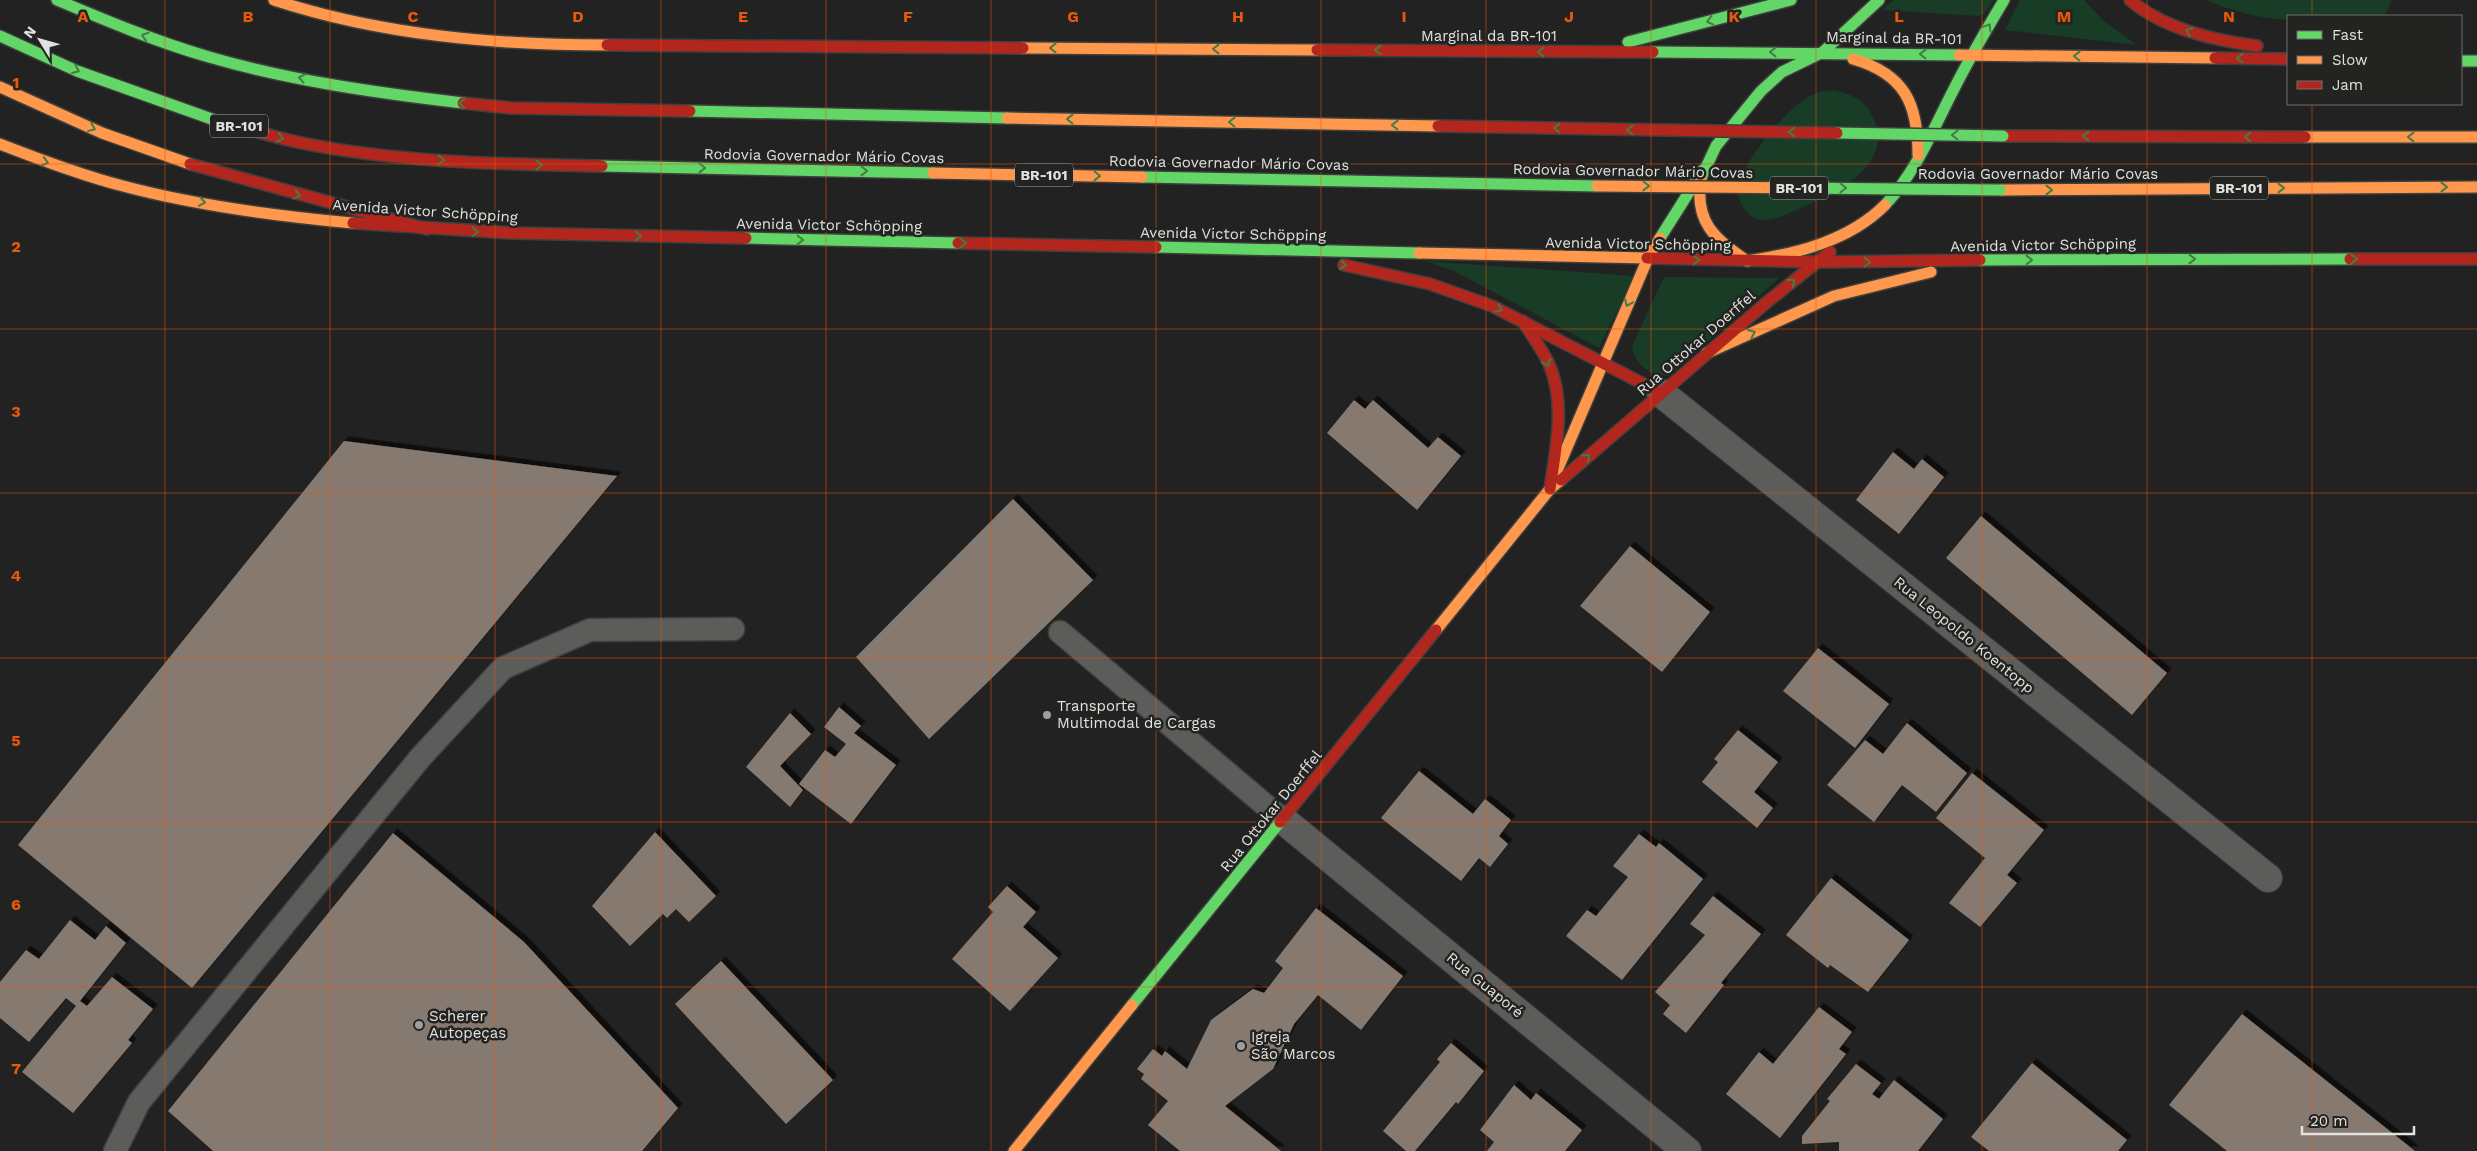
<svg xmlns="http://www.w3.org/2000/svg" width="2477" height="1151" font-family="'Work Sans',sans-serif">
<defs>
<filter id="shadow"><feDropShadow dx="4.5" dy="-4.5" stdDeviation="0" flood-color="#0009"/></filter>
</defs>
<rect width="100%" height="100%" fill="#222"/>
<g fill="#183c25">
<polygon points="1894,0 1994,0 1984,14 1978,16 1881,10"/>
<polygon points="2020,0 2084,0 2104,21 2137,45 2005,30"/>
<path d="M2207,0H2392L2384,16H2288V20C2260,18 2233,12 2207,0Z"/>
<path d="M1832,90C1849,93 1864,99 1872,115C1896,163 1841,191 1805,206C1793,211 1779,219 1766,220C1760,221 1753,218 1749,214C1744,209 1739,202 1738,194C1735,168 1788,107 1810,96C1817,92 1825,91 1832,90Z"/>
<polygon points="1425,261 1634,276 1599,348 1454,271"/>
<path d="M1664,277L1779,278L1669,376C1651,376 1634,365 1632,346Z"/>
</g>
<g fill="#867a70" filter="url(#shadow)">
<polygon points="1354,400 1365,409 1373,400 1428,448 1438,437 1461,456 1417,510 1327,433"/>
<polygon points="344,441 617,476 192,988 18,845"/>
<polygon points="1893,452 1914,469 1922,459 1944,477 1899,534 1856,500"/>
<polygon points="1013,499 1093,580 929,739 856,657"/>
<polygon points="1981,516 2167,673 2132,715 1946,558"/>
<polygon points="1630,546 1710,612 1662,672 1580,606"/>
<polygon points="1818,648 1889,704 1855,748 1783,691"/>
<polygon points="839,707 861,726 854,733 896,765 851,824 799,784 825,750 835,757 846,744 824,727"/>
<polygon points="790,713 811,734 780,766 803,790 790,807 746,767"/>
<polygon points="1907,723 1967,773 1936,812 1902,785 1874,822 1827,785 1865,740 1883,754"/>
<polygon points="1738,730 1778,762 1754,792 1773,808 1757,828 1702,782 1718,762 1714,759"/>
<polygon points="1419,771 1473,814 1485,799 1511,820 1499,836 1508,844 1490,867 1479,858 1461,881 1381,818"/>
<polygon points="1972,773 2044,830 2007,875 2017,883 1980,927 1949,903 1985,858 1936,818"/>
<polygon points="655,832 716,896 689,922 676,909 667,918 663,914 630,946 592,906"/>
<polygon points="393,833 524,942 678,1108 642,1151 213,1151 168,1111"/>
<polygon points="1639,834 1656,847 1659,843 1703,879 1622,980 1566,936 1587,910 1596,916 1628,877 1613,866"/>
<polygon points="1831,878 1909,940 1868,992 1830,965 1828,968 1786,935"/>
<polygon points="1007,886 1036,912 1023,927 1058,958 1010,1011 952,959 993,912 988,907"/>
<polygon points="1713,896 1761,934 1721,983 1724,985 1686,1033 1663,1014 1670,1005 1655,992 1705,935 1690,924"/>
<polygon points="1316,908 1403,976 1361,1030 1318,995 1294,1024 1273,1069 1225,1106 1281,1151 1180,1151 1148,1125 1168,1101 1141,1079 1144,1074 1137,1069 1153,1049 1162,1056 1165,1051 1187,1069 1211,1020 1253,989 1264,993 1283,968 1275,961"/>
<polygon points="70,920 95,940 106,926 126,943 80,1001 87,1006 112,977 153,1009 128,1040 132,1043 73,1113 22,1072 76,1006 66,998 29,1042 0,1018 0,982 26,950 39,959"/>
<polygon points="721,961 833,1080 786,1124 675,1004"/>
<polygon points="1819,1007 1852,1032 1839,1049 1846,1054 1780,1138 1726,1094 1759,1052 1773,1064"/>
<polygon points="2242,1014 2415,1151 2227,1151 2169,1105"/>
<polygon points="1451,1043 1484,1071 1458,1104 1456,1102 1415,1151 1406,1151 1383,1131 1440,1062 1437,1059"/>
<polygon points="2032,1063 2127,1140 2118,1151 1989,1151 1971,1137"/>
<polygon points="1856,1064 1881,1083 1872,1094 1879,1099 1894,1080 1943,1119 1918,1151 1839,1151 1839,1142 1802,1144 1802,1136 1830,1101 1827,1099"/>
<polygon points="1514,1085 1531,1100 1536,1093 1582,1130 1565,1151 1487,1151 1494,1142 1480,1130"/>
</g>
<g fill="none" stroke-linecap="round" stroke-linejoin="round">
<defs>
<g id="lane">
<polyline points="1060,632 1283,820"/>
<polyline points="115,1151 139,1102 420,758 503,668 590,630 733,629"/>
</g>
<g id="street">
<polyline points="1661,393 2268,878"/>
<polyline points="1283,820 1687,1151"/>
</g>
<g id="fast">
<path d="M57,0C107,21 157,42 209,57C292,81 378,93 463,103"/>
<polyline points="0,36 77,71 220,122"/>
<polyline points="1628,42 1791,0"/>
<polyline points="1653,52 1959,55"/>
<polyline points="2461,61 2477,61"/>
<polyline points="690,111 1007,118"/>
<polyline points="602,166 933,173"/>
<polyline points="1142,177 1597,186"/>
<polyline points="1701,178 1716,146 1761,91 1782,72 1823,52 1879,0"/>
<path d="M1885,205C1917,171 1934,127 1955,87C1970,57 1987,29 2004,0"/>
<polyline points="746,238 958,243"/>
<polyline points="1660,238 1703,170"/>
<polyline points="1156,247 1419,253"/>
<polyline points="1980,260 2350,259"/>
<polyline points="1132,1005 1280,822"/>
</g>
<g id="slow">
<path d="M274,0C381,35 495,45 607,45"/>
<polyline points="1023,48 1317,50"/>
<polyline points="1959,55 2215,58"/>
<path d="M1853,59C1905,74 1918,104 1918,155"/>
<polyline points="0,87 102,133 190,164"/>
<polyline points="1007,118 1438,126"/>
<polyline points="2305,137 2477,137"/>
<path d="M0,144C41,160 81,175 123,186C198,206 275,216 353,223"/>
<polyline points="933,173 1142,177"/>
<path d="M1701,178C1694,222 1714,238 1747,261C1796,254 1849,241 1885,205"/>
<polyline points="2000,190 2477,187"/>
<polyline points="1419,253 1647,258"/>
<polyline points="1707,353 1834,296 1931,272"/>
<polyline points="1556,473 1648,258 1660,238"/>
<polyline points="1436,630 1550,489 1561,480"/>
<polyline points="1014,1151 1132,1005"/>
</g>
<g id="jam">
<path d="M2130,0C2164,29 2213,40 2257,46"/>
<polyline points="607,45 1023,48"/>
<polyline points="1317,50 1653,52"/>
<polyline points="2215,58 2288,59"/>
<polyline points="463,103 511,108 690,111"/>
<path d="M220,122C245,128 271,136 297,142C397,163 501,164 602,166"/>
<polyline points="1438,126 1606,129"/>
<polyline points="2003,136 2305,137"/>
<polyline points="190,164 427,229"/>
<polyline points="353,223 512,233 746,238"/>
<polyline points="958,243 1156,247"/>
<polyline points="1647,258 1818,262 1980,260"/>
<polyline points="2350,259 2477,259"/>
<polyline points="1344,265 1430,284 1492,306 1661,393"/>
<path d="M1523,321C1531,335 1542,349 1549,364C1566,403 1556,448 1550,489"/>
<polyline points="1561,480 1767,302 1830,252"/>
<polyline points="1280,822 1436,630"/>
</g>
</defs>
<use href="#lane" stroke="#3f3f3d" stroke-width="25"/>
<use href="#street" stroke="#3f3f3d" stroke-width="30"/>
<use href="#fast" stroke="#3f3f3d" stroke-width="14"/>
<use href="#slow" stroke="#3f3f3d" stroke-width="14"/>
<use href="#jam" stroke="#3f3f3d" stroke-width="14"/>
<use href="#lane" stroke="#5c5c5b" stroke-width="22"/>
<use href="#street" stroke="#5c5c5b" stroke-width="28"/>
<use href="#fast" stroke="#63d668" stroke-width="11"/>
<use href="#slow" stroke="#ff974d" stroke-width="11"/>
<use href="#jam" stroke="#b3261e" stroke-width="11"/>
<defs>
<g id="fast-bridge">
<polyline points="1837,133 2003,136"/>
<polyline points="1801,188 2000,190"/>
</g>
<polyline id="slow-bridge" points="1597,186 1801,188"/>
<polyline id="jam-bridge" points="1606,129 1837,133"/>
</defs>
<use href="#fast-bridge" stroke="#3f3f3d" stroke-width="14" stroke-linecap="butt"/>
<use href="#slow-bridge" stroke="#3f3f3d" stroke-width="14" stroke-linecap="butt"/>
<use href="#jam-bridge" stroke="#3f3f3d" stroke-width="14" stroke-linecap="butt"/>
<use href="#fast-bridge" stroke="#63d668" stroke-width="11"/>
<use href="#slow-bridge" stroke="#ff974d" stroke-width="11"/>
<use href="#jam-bridge" stroke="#b3261e" stroke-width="11"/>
</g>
<defs><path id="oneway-chevron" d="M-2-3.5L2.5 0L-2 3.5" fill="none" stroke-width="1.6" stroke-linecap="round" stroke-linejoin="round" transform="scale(1.25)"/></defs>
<g stroke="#437c44">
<use href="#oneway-chevron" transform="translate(1710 21) rotate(166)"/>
<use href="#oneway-chevron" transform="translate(1988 27) rotate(-59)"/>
<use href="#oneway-chevron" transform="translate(2189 31) rotate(-160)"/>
<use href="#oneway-chevron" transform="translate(145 36) rotate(-162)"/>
<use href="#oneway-chevron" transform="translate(1053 48) rotate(-180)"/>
<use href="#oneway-chevron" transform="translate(1216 49) rotate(-180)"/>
<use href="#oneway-chevron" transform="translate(1378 50) rotate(-180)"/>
<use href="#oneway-chevron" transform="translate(1541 52) rotate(-180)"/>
<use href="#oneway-chevron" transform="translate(1773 52) rotate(-180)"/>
<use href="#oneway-chevron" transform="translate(1923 54) rotate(-179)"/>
<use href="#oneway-chevron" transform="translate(2077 56) rotate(-179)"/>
<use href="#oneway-chevron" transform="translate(2240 58) rotate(-179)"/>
<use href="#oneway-chevron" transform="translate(76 70) rotate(23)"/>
<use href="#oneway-chevron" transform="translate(302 78) rotate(-168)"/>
<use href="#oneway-chevron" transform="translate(462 103) rotate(-175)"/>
<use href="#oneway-chevron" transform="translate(1070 119) rotate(-179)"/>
<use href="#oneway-chevron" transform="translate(1232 122) rotate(-179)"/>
<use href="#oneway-chevron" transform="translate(1395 125) rotate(-179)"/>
<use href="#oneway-chevron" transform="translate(92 128) rotate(22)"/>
<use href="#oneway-chevron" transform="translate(1557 128) rotate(-179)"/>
<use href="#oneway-chevron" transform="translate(1630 130) rotate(-179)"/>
<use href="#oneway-chevron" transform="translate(1792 132) rotate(-179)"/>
<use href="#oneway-chevron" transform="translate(1955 135) rotate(-179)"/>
<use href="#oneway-chevron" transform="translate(2086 136) rotate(-180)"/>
<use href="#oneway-chevron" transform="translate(2248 137) rotate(-180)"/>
<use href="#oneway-chevron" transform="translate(2411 137) rotate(-180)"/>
<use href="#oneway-chevron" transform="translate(280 138) rotate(15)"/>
<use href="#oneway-chevron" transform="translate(441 160) rotate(5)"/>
<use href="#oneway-chevron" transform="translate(45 162) rotate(16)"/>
<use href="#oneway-chevron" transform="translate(539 165) rotate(1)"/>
<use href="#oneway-chevron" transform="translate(702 168) rotate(1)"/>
<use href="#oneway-chevron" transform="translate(864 171) rotate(1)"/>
<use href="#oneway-chevron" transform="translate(1097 176) rotate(1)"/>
<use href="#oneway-chevron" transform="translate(1646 186) rotate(1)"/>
<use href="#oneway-chevron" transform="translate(2444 187)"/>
<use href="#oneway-chevron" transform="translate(1843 188) rotate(1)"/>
<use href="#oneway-chevron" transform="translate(2281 188)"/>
<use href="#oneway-chevron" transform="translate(2049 190)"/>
<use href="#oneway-chevron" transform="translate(297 195) rotate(15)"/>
<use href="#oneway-chevron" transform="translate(202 202) rotate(10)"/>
<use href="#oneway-chevron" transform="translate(475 232) rotate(3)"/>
<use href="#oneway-chevron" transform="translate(638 236) rotate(1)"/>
<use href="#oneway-chevron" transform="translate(800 240) rotate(1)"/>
<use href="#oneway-chevron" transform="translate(963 243) rotate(1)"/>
<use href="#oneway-chevron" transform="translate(2192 259)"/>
<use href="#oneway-chevron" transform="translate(2354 259)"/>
<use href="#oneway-chevron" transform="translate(1696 260) rotate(2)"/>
<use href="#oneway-chevron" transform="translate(2029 260)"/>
<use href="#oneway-chevron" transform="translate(1867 262) rotate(-1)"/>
<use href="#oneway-chevron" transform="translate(1343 265) rotate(9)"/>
<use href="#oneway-chevron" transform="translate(1792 282) rotate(-38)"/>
<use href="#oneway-chevron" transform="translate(1628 303) rotate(113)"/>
<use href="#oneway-chevron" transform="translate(1499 309) rotate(26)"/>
<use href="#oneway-chevron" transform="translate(1752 333) rotate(-24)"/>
<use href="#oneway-chevron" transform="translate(1547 363) rotate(66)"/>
<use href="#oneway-chevron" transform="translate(1587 457) rotate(-41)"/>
</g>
<path fill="none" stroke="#e8590c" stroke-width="1" stroke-opacity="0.55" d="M165,0V1151M330,0V1151M495,0V1151M661,0V1151M826,0V1151M991,0V1151M1156,0V1151M1321,0V1151M1486,0V1151M1651,0V1151M1816,0V1151M1982,0V1151M2147,0V1151M2312,0V16M2312,104V1151M0,164H2477M0,329H2477M0,493H2477M0,658H2477M0,822H2477M0,987H2477"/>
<g fill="#9e9e9d" stroke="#232321" stroke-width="2">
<circle cx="1047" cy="715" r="5"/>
<circle cx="419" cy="1025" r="5"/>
<circle cx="1241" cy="1046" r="5"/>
</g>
<g text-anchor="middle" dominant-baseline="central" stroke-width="5" stroke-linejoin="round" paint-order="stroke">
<g fill="#232321" stroke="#a8a8a6" stroke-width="1">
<rect x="210" y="114.5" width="58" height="23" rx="4"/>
<rect x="1015" y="163.5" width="58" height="23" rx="4"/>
<rect x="1770" y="176.5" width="58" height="23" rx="4"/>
<rect x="2210" y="176.5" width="58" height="23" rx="4"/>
</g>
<g font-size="14" font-weight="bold" fill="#e1e1df">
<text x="239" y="126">BR-101</text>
<text x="1044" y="175">BR-101</text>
<text x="1799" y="188">BR-101</text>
<text x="2239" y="188">BR-101</text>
</g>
<g font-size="15" fill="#e1e1df" stroke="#232321">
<text x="1489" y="36">Marginal da BR-101</text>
<text transform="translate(1894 38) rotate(1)">Marginal da BR-101</text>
<text transform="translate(824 156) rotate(1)">Rodovia Governador Mário Covas</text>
<text transform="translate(1229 163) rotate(1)">Rodovia Governador Mário Covas</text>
<text transform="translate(1633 171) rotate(1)">Rodovia Governador Mário Covas</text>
<text x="2038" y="174">Rodovia Governador Mário Covas</text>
<text transform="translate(425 211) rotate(4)">Avenida Victor Schöpping</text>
<text transform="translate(829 225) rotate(1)">Avenida Victor Schöpping</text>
<text transform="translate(1233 234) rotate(1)">Avenida Victor Schöpping</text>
<text transform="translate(1638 244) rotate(1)">Avenida Victor Schöpping</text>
<text transform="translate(2043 245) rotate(-1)">Avenida Victor Schöpping</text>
<text transform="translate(1696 343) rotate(-41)">Rua Ottokar Doerffel</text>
<text transform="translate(1964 635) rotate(39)">Rua Leopoldo Koentopp</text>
<text transform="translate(1271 811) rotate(-51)">Rua Ottokar Doerffel</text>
<text transform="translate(1485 985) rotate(39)">Rua Guaporé</text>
</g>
<g font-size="15" fill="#e1e1df" stroke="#232321" text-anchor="start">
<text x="1057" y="706">Transporte<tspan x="1057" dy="17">Multimodal de Cargas</tspan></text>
<text x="429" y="1016">Scherer<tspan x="429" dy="17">Autopeças</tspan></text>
<text x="1251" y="1037">Igreja<tspan x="1251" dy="17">São Marcos</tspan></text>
</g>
</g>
<g font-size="16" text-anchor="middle" font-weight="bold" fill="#e8590c" stroke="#232321" stroke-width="5" stroke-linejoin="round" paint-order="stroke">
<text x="83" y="22">A</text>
<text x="248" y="22">B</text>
<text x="413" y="22">C</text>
<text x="578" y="22">D</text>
<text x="743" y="22">E</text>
<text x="908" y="22">F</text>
<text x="1073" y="22">G</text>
<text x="1238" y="22">H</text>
<text x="1404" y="22">I</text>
<text x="1569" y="22">J</text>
<text x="1734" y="22">K</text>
<text x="1899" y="22">L</text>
<text x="2064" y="22">M</text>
<text x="2229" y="22">N</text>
<text x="16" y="88">1</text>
<text x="16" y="252">2</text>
<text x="16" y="417">3</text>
<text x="16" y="581">4</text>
<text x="16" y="746">5</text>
<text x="16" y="910">6</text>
<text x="16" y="1074">7</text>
</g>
<rect x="2287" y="15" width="175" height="90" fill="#232321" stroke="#6f6f6d"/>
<rect x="2297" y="31" width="25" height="8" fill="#63d668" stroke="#6f6f6d"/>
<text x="2332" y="40" font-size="15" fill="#e1e1df">Fast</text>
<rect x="2297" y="56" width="25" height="8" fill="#ff974d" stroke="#6f6f6d"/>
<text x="2332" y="65" font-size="15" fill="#e1e1df">Slow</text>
<rect x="2297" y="81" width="25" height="8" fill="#b3261e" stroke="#6f6f6d"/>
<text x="2332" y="90" font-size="15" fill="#e1e1df">Jam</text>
<g transform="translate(40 40) rotate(307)" stroke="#232321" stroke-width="4" paint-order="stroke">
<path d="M0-4L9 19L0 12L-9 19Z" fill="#e1e1df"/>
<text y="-8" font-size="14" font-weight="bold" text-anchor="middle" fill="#e1e1df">N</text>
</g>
<path d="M2302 1126v8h112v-8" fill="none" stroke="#e1e1df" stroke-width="2.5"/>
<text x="2310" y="1126" font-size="15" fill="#e1e1df" stroke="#232321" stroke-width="4" paint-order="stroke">20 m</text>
</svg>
